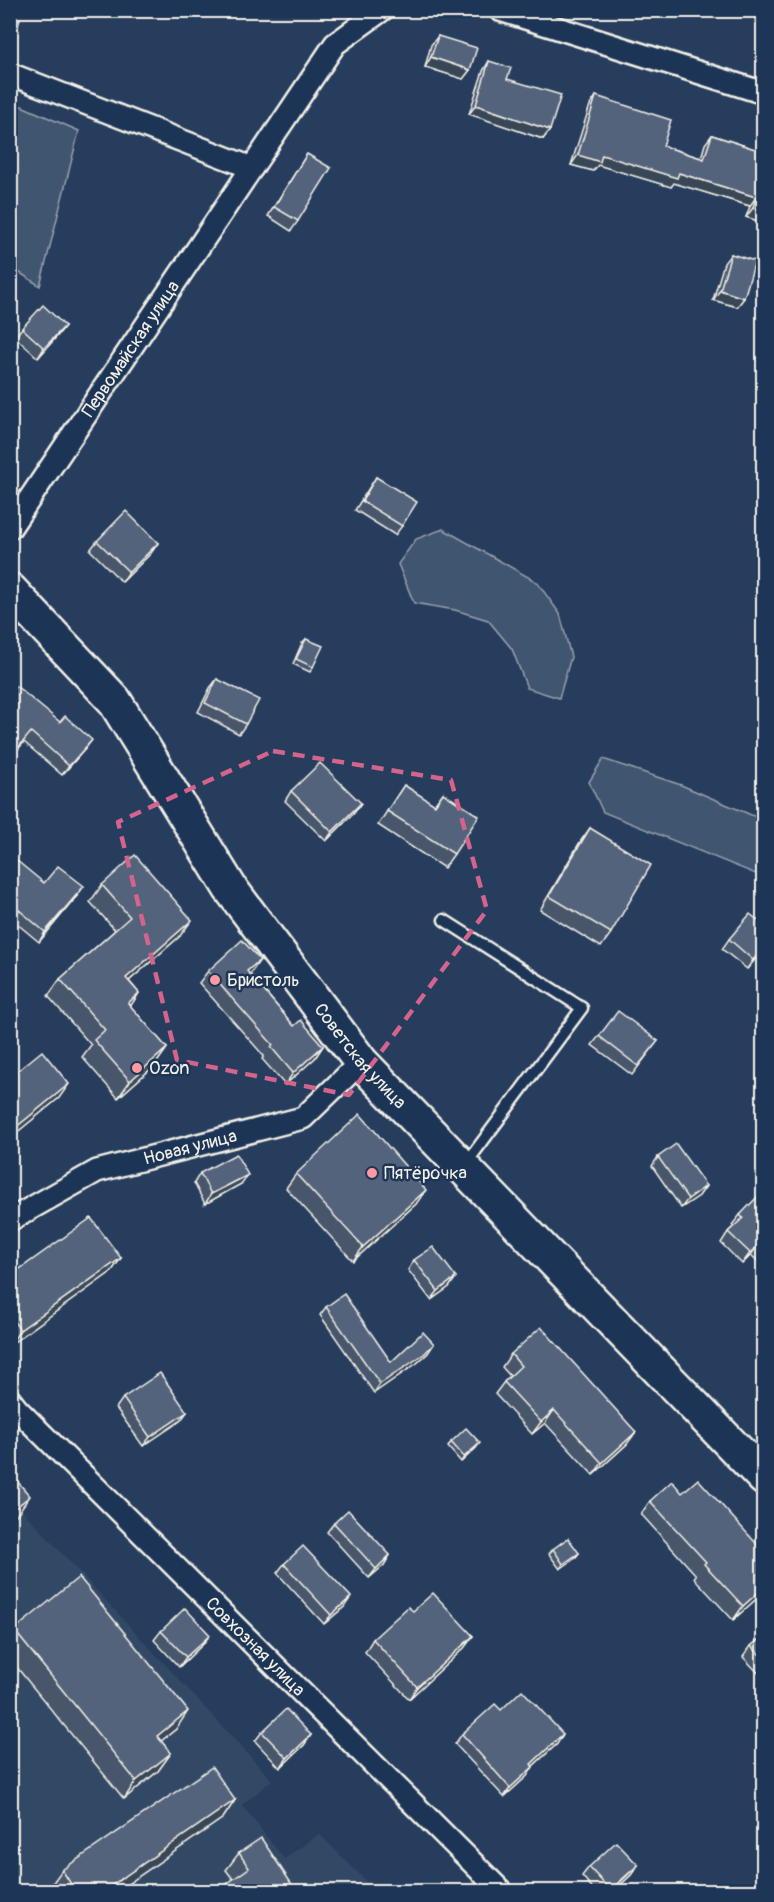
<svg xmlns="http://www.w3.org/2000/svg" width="774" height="1902" font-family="Pangolin,sans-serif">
<rect width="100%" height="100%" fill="#263d5d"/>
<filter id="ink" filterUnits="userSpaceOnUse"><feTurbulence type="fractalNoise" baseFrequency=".0167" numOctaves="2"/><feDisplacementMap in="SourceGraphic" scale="12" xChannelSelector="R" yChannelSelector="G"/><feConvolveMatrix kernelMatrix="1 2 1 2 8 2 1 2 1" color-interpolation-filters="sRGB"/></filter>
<g filter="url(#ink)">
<polygon fill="#334966" points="10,1497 272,1780 242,1805 284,1859 319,1834 376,1891 11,1891"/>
<g fill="#40546f" stroke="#9aa2ac" stroke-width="1.5">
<polygon points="10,101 79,131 40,286 11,267"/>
<polygon points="443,529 537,582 560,614 571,657 559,698 527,688 512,649 488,620 455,610 414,603 398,564 416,539"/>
<polygon points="603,759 681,785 763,820 763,877 603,812 589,782"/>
</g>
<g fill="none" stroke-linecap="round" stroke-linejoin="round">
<defs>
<polyline id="lane" points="444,920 582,1008 465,1165"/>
<g id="street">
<polyline points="500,10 764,93"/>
<polyline points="10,74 252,168"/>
<path id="s1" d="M10,528L335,44L382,10"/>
<path id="s2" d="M10,1220L97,1171L303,1118L361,1062"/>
<path id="s3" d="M10,1400L17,1409L502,1892"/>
</g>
<g id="primary">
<path id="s4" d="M10,590L114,700L230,888L361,1062L764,1478"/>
</g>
</defs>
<use href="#lane" stroke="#f4f1e8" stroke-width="15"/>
<use href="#street" stroke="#f4f1e8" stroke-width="26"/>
<use href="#primary" stroke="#f4f1e8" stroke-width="38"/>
<use href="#lane" stroke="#1d3557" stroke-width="10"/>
<use href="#street" stroke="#1d3557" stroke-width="21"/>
<use href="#primary" stroke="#1d3557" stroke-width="33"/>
</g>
<g fill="#47566a" stroke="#f4f1e8" stroke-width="1.5">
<polygon points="438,36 470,70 463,79 425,67 431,45"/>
<polygon points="489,61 507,79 550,130 543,139 469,114 483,71"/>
<polygon points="596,96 663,146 701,158 705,144 712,135 764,152 764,223 746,217 750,206 674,183 671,187 598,165 593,171 571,165 590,105"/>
<polygon points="307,154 298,221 291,231 268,216"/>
<polygon points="731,254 744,298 737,307 713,300 724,263"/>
<polygon points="65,326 58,335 38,358 15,337 22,328"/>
<polygon points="376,477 402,526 395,535 355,510"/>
<polygon points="97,541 158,543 151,553 122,582 90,550"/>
<polygon points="306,639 313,667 310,672 293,664 302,643"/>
<polygon points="217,679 246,724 239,734 198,712 210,688"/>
<polygon points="10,693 85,749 62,775 24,742 11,758 10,757"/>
<polygon points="404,785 434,805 443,793 454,854 444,868 378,825"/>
<polygon points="291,791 361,803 354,813 326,841 285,801"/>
<polygon points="590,828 611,933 601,947 540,910 580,842"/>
<polygon points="10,866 44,883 77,896 39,942 10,918"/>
<polygon points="102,885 180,936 129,981 139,993 130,1006 167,1048 155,1065 118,1098 82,1057 91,1045 48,996 60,979 115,930 90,902"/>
<polygon points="764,925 764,949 747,969 722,949 729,939"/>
<polygon points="208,971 251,973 250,974 294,1026 323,1046 315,1058 285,1085 262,1059 264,1056 199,983"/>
<polygon points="599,1036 658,1041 632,1075 592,1045"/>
<polygon points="10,1077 59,1098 10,1138"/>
<polygon points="658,1157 706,1186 699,1196 681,1208 652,1166"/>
<polygon points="200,1173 241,1184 205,1204 194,1183"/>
<polygon points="296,1174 416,1204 353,1261 286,1188"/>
<polygon points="764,1195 764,1267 751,1255 742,1264 721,1243 728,1232 734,1226 732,1225 740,1215"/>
<polygon points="121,1258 111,1272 11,1344 10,1276"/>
<polygon points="414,1260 456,1277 449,1287 431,1300 408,1270"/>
<polygon points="326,1307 391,1362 428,1353 417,1363 374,1393 320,1315"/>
<polygon points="511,1354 627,1444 593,1475 545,1423 532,1434 495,1394 504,1382 510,1376 502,1367"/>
<polygon points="123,1398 187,1412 180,1421 143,1446 116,1408"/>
<polygon points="451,1442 476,1448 461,1462 448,1447"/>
<polygon points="682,1493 764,1592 733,1620 694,1578 696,1575 641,1514 650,1501"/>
<polygon points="334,1523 390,1555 384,1565 369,1578 327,1532"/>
<polygon points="553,1549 579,1553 575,1558 560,1569 549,1554"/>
<polygon points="284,1564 344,1607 324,1624 277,1573"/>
<polygon points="413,1611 473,1636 464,1648 409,1699 365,1652 373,1639"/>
<polygon points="14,1630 176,1729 161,1741 171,1753 158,1771 124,1799 10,1659 10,1635"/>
<polygon points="161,1631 203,1644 179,1667 154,1640"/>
<polygon points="764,1635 764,1679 743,1657 751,1646"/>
<polygon points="501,1710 563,1734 557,1744 533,1766 527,1776 504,1797 455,1744 462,1734"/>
<polygon points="262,1732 311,1735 304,1745 280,1768 255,1741"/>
<polygon points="235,1800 223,1818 116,1892 52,1892 49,1888 62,1870"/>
<polygon points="239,1853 297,1892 233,1879 226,1870"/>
<polygon points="638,1865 631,1875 613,1892 596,1892 582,1876 589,1867"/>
</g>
<g fill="#394656" stroke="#f4f1e8" stroke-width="1.5">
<polygon points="431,57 470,70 463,79 425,67"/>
<polygon points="476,105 550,130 543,139 469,114"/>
<polygon points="578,155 602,155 679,173 756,197 750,206 674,183 671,187 598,165 593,171 571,165"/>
<polygon points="753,208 764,212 764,223 746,217"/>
<polygon points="720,290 744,298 737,307 713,300"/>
<polygon points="65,326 58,335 38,358 44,348"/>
<polygon points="158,543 151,553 122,582 129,572"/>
<polygon points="92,740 85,749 62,775 69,766"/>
<polygon points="361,803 354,813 326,841 332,832"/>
<polygon points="84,886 77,896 39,942 45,932"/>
<polygon points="192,920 180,936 114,994 126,978"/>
<polygon points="764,948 764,949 747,969 753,960"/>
<polygon points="260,960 251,973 239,983 247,971"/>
<polygon points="139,993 128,1010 128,1003"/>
<polygon points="323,1046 315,1058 285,1085 293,1073"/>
<polygon points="167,1048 155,1065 118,1098 130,1081"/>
<polygon points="69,1084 59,1098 10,1138 10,1134 15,1128"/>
<polygon points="248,1175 241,1184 205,1204 211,1194"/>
<polygon points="706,1186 699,1196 681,1208 688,1199"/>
<polygon points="426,1190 416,1204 353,1261 363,1247"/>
<polygon points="758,1245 751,1255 742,1264 750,1253"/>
<polygon points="121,1258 111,1272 11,1344 20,1330"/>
<polygon points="456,1277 449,1287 431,1300 438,1291"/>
<polygon points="434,1344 428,1353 417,1363 374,1393 380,1384"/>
<polygon points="554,1410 545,1423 532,1434 541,1422"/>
<polygon points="187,1412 180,1421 143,1446 150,1437"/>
<polygon points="636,1432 627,1444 593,1475 602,1463"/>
<polygon points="480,1443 476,1448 461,1462 464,1457"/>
<polygon points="30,1496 17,1514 10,1520 10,1512"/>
<polygon points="579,1553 575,1558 560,1569 563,1564"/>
<polygon points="390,1555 384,1565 369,1578 376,1569"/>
<polygon points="764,1587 764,1592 733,1620 743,1606"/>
<polygon points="351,1597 344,1607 324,1624 331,1615"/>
<polygon points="210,1635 203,1644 179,1667 186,1657"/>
<polygon points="473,1636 464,1648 409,1699 417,1687"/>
<polygon points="188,1711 176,1729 145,1754 157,1736"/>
<polygon points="563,1734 557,1744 524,1774 531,1764"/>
<polygon points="311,1735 304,1745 280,1768 287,1758"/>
<polygon points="171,1753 158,1771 124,1799 136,1781"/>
<polygon points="533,1767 527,1776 504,1797 510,1788"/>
<polygon points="235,1800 223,1818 116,1892 102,1892"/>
<polygon points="638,1865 631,1875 613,1892 610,1892"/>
</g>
<g fill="#52647b" stroke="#f4f1e8" stroke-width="1.5">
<polygon points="10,16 20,19 14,38 10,37"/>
<polygon points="438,36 477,48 470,70 431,57"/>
<polygon points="489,61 511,68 507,79 561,95 550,130 476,105"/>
<polygon points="596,96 671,120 663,146 704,159 712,135 764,152 764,212 753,208 756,197 679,173 677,178 602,155 600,162 578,155"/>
<polygon points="307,154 331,168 298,221 274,207"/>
<polygon points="731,254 755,261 744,298 720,290"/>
<polygon points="43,305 65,326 44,348 22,328"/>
<polygon points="376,477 417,502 402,526 362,501"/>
<polygon points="126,511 158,543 129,572 97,541"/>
<polygon points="306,639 323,646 313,667 296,659"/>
<polygon points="217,679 259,700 246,724 205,703"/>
<polygon points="16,686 60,722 65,716 92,740 69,766 31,732 18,748 10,742 10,693"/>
<polygon points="320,763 361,803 332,832 291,791"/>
<polygon points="404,785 435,805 443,793 479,816 454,854 387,811"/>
<polygon points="590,828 651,865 611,933 549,896"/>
<polygon points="135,855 192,920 126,978 139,993 128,1003 167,1048 130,1081 94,1040 105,1030 60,979 130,917 102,885"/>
<polygon points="16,860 44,883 58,866 84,886 45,932 12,904 10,906 10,866"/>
<polygon points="750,914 764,925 764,948 753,960 729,939"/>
<polygon points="242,940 260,960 247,971 294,1026 301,1020 323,1046 293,1073 271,1047 273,1045 208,971"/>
<polygon points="618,1011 658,1041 638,1066 599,1036"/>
<polygon points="42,1051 69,1084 15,1128 10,1123 10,1077"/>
<polygon points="360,1114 426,1190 363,1247 296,1174"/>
<polygon points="676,1144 706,1186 688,1199 658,1157"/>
<polygon points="236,1154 248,1175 211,1194 200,1173"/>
<polygon points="761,1193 764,1195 764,1250 758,1245 750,1253 728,1232 743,1218 740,1215"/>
<polygon points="91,1218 121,1258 20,1330 10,1316 10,1276"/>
<polygon points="433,1247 456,1277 438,1291 414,1260"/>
<polygon points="344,1294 391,1362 423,1332 434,1344 424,1354 380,1384 326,1307"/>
<polygon points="541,1327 636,1432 602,1463 554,1410 541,1422 504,1382 521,1366 511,1354"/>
<polygon points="160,1373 187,1412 150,1437 123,1398"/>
<polygon points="466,1428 480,1443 464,1457 451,1442"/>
<polygon points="10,1473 30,1496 10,1512"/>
<polygon points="698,1479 764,1552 764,1587 743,1606 704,1564 706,1562 650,1501 672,1481 682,1493"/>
<polygon points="348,1510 390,1555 376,1569 334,1523"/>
<polygon points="568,1538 579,1553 563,1564 553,1549"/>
<polygon points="303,1546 351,1597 331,1615 284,1564"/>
<polygon points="79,1577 188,1711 157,1736 171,1753 136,1781 14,1630"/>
<polygon points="433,1593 473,1636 417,1687 373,1639 408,1607 413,1611"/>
<polygon points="185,1608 210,1635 186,1657 161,1631"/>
<polygon points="764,1635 764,1659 751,1646"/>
<polygon points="522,1690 563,1734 531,1764 533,1767 510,1788 462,1734 495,1704 501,1710"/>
<polygon points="286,1709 311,1735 287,1758 262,1732"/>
<polygon points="212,1767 235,1800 102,1892 76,1892 62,1870"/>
<polygon points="261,1838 297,1892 215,1892 249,1868 239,1853"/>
<polygon points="616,1842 638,1865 610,1890 589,1867"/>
</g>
</g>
<path fill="none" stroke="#d4648c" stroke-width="4.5" stroke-dasharray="12 8" stroke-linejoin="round" d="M273,751L451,780L487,910L349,1095L177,1060L118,822Z"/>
<g fill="#ff9aa2" stroke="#1d3557" stroke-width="2">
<circle cx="215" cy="980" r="6"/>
<circle cx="137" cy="1068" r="6"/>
<circle cx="372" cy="1173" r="6"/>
</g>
<g text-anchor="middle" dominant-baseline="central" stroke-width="5" stroke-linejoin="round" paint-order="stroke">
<g font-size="18" fill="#f4f1e8" stroke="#1d3557">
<text stroke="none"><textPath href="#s1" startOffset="216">Первомайская улица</textPath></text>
<text stroke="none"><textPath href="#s4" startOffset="585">Советская улица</textPath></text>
<text stroke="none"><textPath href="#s2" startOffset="196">Новая улица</textPath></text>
<text stroke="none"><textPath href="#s3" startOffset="348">Совхозная улица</textPath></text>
</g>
<g font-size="18" fill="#f4f1e8" stroke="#1d3557" text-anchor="start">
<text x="227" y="980">Бристоль</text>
<text x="149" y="1068">Ozon</text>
<text x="384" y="1173">Пятёрочка</text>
</g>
</g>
<rect width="774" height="1902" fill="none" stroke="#1d3557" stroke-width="36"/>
<rect x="18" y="18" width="738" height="1866" fill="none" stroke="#f4f1e8" stroke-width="2" filter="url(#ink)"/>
</svg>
